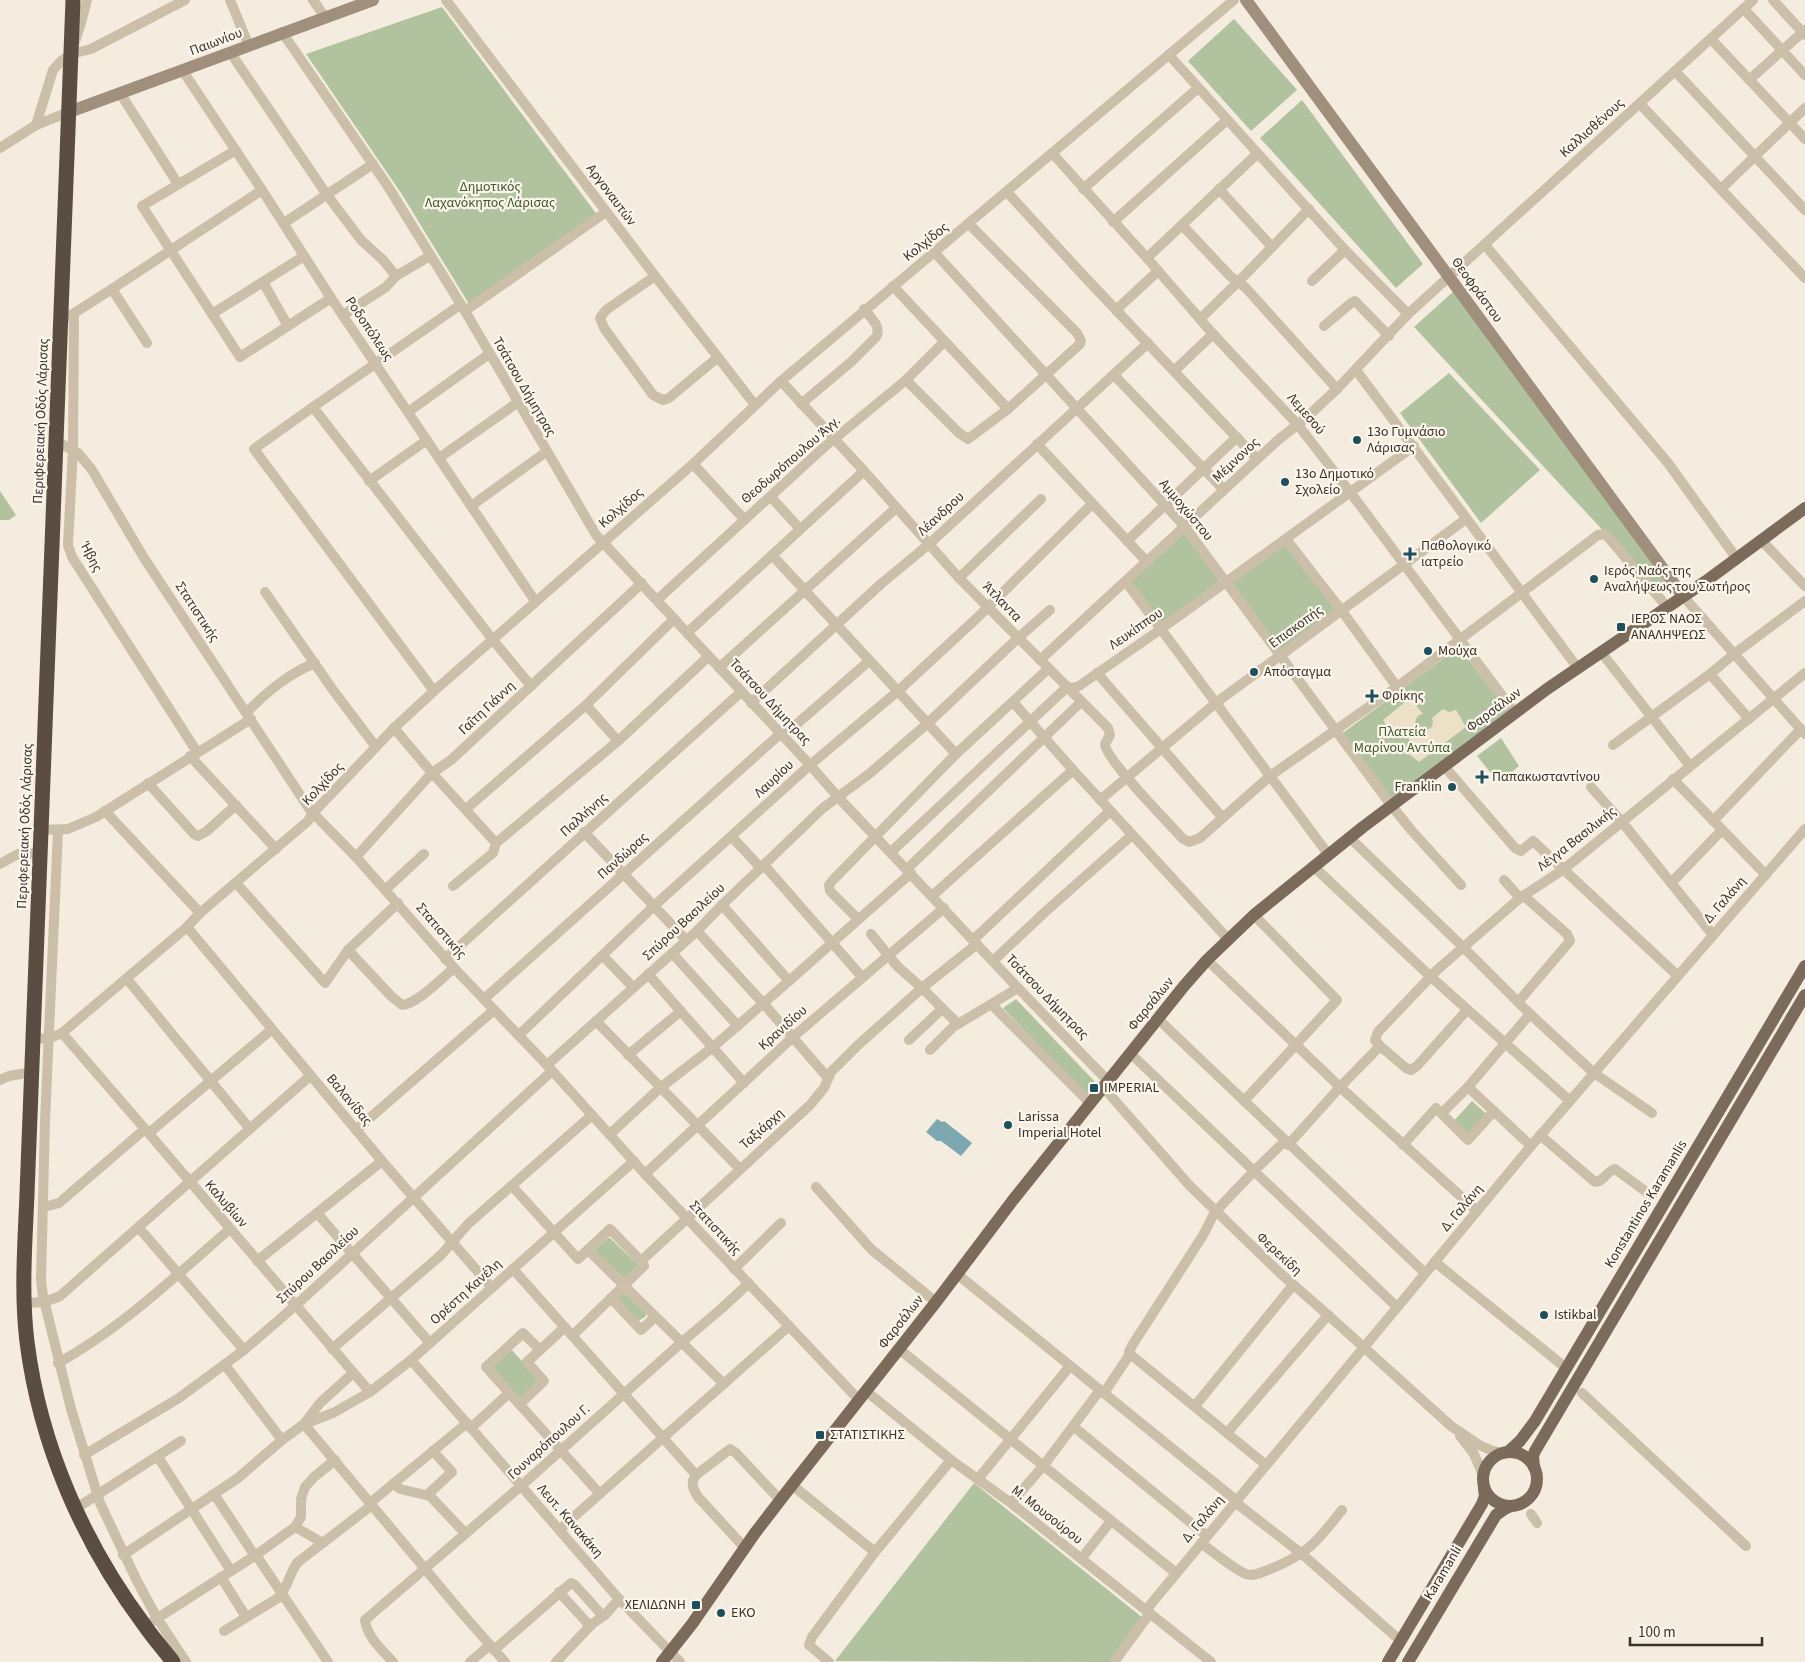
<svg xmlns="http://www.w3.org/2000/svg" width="1805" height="1662" font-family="'Source Sans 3',sans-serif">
<rect width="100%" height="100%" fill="#f4eddf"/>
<g fill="#b1c39e">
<polygon points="442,7 598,216 469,304 401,193 306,54"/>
<polygon points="1234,19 1297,90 1251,131 1188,61"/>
<polygon points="1302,100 1423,264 1396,288 1260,138"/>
<polygon points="1455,290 1672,587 1661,593 1414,327"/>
<polygon points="1449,373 1540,470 1481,523 1400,413"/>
<polygon points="0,491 16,515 9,520 0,520"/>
<polygon points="1185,527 1226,582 1286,539 1342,611 1280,657 1226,582 1161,629 1126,582"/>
<polygon points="1459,647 1508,711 1390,800 1340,735"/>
<polygon points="1501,738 1519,766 1499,783 1477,756"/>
<polygon points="1016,999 1096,1083 1086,1095 1003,1008"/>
<polygon points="1472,1101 1492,1119 1472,1142 1452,1123"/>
<polygon points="608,1238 610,1238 637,1264 638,1267 625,1279 595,1252 595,1250"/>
<polygon points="623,1292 646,1313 645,1317 638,1321 618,1298"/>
<polygon points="510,1348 539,1380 520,1399 491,1365"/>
<polygon points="974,1483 1148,1622 1117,1662 835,1661"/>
</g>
<polygon fill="#ece1c6" points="1410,698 1423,714 1419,715 1416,719 1415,724 1418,728 1422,731 1427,730 1431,728 1433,723 1432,718 1443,709 1449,712 1456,710 1466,727 1419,762 1410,755 1405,749 1409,745 1409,739 1407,734 1402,730 1396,730 1391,733 1383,720"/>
<polygon fill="#7da7b1" points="937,1119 942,1122 944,1121 972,1143 961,1156 941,1141 937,1141 926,1132"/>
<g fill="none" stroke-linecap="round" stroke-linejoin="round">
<g stroke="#ccbfaa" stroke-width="10">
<polyline points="230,0 249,46"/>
<polyline points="313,0 325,17"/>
<polyline points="446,0 655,276 755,405"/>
<polyline points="1773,0 1805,35"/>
<polyline points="1744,9 1805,75"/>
<polyline points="282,32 387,185 465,311 596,535 810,765 838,797 1018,988 1108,1081"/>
<polyline points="1711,39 1805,139"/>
<polyline points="230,52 327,195 361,240 383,260 396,276"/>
<polyline points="71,54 91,49 185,0"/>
<polyline points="1169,55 1345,250 1408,314"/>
<polyline points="183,71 262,190 331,298 535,601"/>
<polyline points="1675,71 1805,210"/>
<polyline points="1749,80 1805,30"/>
<polyline points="120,93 178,184"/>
<polyline points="1640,104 1805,278"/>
<polyline points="36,125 53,70 61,61 71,54 81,23 87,0"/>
<polyline points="0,148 36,125 69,112"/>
<polyline points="236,150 142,206 240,357 331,298"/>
<polyline points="1052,153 1147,258 1213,334 1298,425 1350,492 1515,713"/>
<polyline points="1083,189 1198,88"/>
<polyline points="1219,189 1272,247"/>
<polyline points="1721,189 1805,108"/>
<polyline points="1007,192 1083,275 1257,459"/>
<polyline points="1113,222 1227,120"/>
<polyline points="284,223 373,164"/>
<polyline points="1182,225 1230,276 1245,287 1337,389"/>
<polyline points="1485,245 1668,463 1737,559"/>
<polyline points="935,253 1185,527 1391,805 1412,831 1461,885"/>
<polyline points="1147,258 1257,154"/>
<polyline points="655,276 606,310 600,318 604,328 653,395 663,400 669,398 717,358"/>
<polyline points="1312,281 1345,250"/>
<polyline points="263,282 288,326"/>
<polyline points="893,286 1008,409"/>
<polyline points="112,289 147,343"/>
<polyline points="1116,310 1158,271"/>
<polyline points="465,311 606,212"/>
<polyline points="74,314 73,449 68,545 72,557 197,752"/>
<polyline points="212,314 304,256"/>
<polyline points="343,315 386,287 396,276 430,256"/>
<polyline points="68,317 112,289 262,190"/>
<polyline points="1200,319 1238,282 1309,209"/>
<polyline points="1324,326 1351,303 1355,301 1389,336"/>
<polyline points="1356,370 1577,667"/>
<polyline points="1174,371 1213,334"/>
<polyline points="1114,375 1224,490"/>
<polyline points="906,380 959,433 968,439 1008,409 1080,344 1081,341 1077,333 969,224"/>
<path d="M781,381L864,471L959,578L1108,728L1110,735L1105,744C1105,759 1169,823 1182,838L1189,842L1200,838L1270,776L1397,687L1598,535L1605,534L1608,537L1667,607"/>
<path d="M801,404L851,362L876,337C882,327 871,318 864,309"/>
<polyline points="313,407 493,640 531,686"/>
<polyline points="408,412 489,354"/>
<polyline points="56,441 78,453 92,470 144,558 310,810 356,857 454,968 547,1065 645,1174 859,1400"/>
<polyline points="1037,444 1147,562"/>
<polyline points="439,458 517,403"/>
<polyline points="693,464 744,519"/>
<polyline points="369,481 427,440"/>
<polyline points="771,497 800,529"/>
<polyline points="471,506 546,452"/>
<polyline points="1286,539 1342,611 1397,687"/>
<polyline points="1127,541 1237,437"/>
<polyline points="1762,541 1805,586"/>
<polyline points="772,555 956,754"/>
<polyline points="959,578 1041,499"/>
<polyline points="1126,582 1328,854"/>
<polyline points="265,592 333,690 376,747"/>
<polyline points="1683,596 1805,734"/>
<polyline points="657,600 822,449 906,380 944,342"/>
<polyline points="687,633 864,471"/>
<polyline points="1601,652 1690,766"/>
<polyline points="1040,660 1278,440 1307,417 1337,389 1408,314 1753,0"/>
<polyline points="719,668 896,508"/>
<polyline points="1097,673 1222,817"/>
<polyline points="1710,674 1749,719"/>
<polyline points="434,691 254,449 313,407 460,305"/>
<polyline points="1013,702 1073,770 1228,939"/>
<polyline points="751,703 882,583 928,545 1148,343"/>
<polyline points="586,705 618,741"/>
<path d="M247,712C267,692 288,674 315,663"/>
<polyline points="394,728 432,773 496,843"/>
<polyline points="783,736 869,661"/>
<polyline points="1613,745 1710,674 1734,654 1805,601"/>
<polyline points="190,756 276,849"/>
<polyline points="1444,766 1515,848 1521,851 1533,841 1678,976"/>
<polyline points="1673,779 1766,875"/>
<polyline points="148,783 194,834 198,836 207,831 236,805"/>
<polyline points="1591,787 1622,822 1713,935"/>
<polyline points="1100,800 1217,702 1466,519"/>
<polyline points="466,809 586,705 674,619"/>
<polyline points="105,811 200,913"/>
<polyline points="1713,821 1801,729"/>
<polyline points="41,830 68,829 96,817 251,719"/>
<polyline points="58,831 45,1121 41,1280 43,1296 71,1409 100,1503 137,1581 157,1618 186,1662"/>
<polyline points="584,832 686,940"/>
<polyline points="732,837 761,868"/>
<polyline points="1349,837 1463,947 1530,1014 1594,1073 1652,1113"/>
<polyline points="891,852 1067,687 1071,688 1079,686 1161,629 1414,446"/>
<polyline points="356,857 421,785 432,773 451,760 642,583"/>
<polyline points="0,864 18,854 40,853"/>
<polyline points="764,865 862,977"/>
<polyline points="1313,866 1431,977 1570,1101"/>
<polyline points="907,869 1081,702"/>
<polyline points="1504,880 1520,898"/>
<polyline points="1671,883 1722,830"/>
<polyline points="237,884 325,983 348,950 398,903"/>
<polyline points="453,886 493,853 496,843 618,741 708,657"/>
<polyline points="386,889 424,854"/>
<polyline points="932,896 1073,770"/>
<polyline points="722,905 789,981"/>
<polyline points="858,919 830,891 829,885 833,880 956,754 1048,669"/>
<polyline points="187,927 382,1161 492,1288"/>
<polyline points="697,931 763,1003 828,1078"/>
<polyline points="871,934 897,966 922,988 958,1024"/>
<polyline points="973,940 1110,811"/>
<path d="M348,950L391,996L402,1005C417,1004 442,978 454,968"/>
<polyline points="672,953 738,1026"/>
<polyline points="603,956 633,987"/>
<polyline points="445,959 741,692"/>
<polyline points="1207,960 1340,1087 1477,1211"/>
<polyline points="993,961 1045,912 1132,835"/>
<polyline points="648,974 744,1083"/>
<polyline points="127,979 250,1129"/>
<polyline points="484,999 780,734"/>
<polyline points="1518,1002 1570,941 1567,934 1524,896"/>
<polyline points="992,1005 1090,1103"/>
<polyline points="1467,1010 1417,1066 1411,1070 1406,1068 1380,1046 1375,1040 1378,1032 1437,970 1520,898 1564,869 1805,673"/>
<polyline points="1158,1019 1425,1273"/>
<polyline points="596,1021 739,1168"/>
<polyline points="62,1033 145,1129 370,1392"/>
<polyline points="519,1035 654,906 810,765 898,691 978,617 1092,504"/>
<polyline points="33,1039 50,1038 62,1033 187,927 200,913 308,821 313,813 394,728 434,691 693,464 781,381 1234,0"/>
<polyline points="909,1040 942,1009"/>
<polyline points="930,1050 953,1027 1018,988"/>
<polyline points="1130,1053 1397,1307"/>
<polyline points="628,1055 681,1011"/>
<polyline points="547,1065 697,931 722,905 823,808 869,774 928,723 1018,638 1050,610"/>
<polyline points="0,1080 9,1076 32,1072"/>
<polyline points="1103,1087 1190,1186 1280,1273 1328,1315 1451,1426 1479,1445 1493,1451 1503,1453"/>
<polyline points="1468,1087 1531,1146"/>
<polyline points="1244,1101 1337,1000 1254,915"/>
<polyline points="1442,1113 1468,1087 1530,1014"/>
<polyline points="356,1130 494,1010"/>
<polyline points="149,1133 271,1030"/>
<polyline points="610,1134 660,1088 713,1047 789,981 911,873"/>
<path d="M1540,1135L1595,1182C1603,1182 1607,1171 1615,1169L1652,1196"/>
<polyline points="1288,1145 1340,1087 1380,1046"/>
<polyline points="1403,1145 1436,1108 1468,1140 1494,1111"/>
<polyline points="645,1174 793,1037 944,908"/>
<polyline points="512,1186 578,1259 610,1229 641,1261"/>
<polyline points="816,1187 871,1249 936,1302"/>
<polyline points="44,1207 59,1203 145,1129"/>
<polyline points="317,1213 430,1343"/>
<polyline points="139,1228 244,1350"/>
<polyline points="588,1250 724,1384"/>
<polyline points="257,1261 382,1161"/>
<polyline points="1435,1262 1566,1368"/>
<polyline points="513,1269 696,1475"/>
<polyline points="734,1269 781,1223"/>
<polyline points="957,1274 1237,1501"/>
<polyline points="611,1298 641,1330 655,1317"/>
<polyline points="25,1303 45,1302 60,1296 310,1076"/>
<polyline points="572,1336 644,1266 641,1261 810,1105 824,1088 831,1072 858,1045 922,988 977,944"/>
<polyline points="332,1349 441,1255 468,1224 592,1115"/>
<polyline points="899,1349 1176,1573"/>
<polyline points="540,1350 523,1333 486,1367 600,1494"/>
<polyline points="1130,1354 1266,1465"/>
<polyline points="411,1360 471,1428 619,1599 680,1662"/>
<path d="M58,1363C122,1328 175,1276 230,1229"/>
<polyline points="225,1365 282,1440"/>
<polyline points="866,1391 951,1460 1011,1503 1211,1662"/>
<polyline points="1104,1393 1130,1354 1129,1352 1133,1344 1202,1237 1215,1212 1254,1171 1285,1141"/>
<polyline points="1582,1393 1746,1546"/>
<polyline points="520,1404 544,1381 527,1362 565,1327"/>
<polyline points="1195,1406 1293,1285"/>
<polyline points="1074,1427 1207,1536"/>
<polyline points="471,1428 509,1393"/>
<polyline points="1227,1433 1328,1315"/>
<polyline points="1460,1436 1474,1454 1483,1475"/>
<polyline points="84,1455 179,1398 244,1350 295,1306 552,1071"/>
<polyline points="158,1457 231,1571"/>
<polyline points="978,1479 1070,1366"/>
<polyline points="394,1483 400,1489 430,1496 465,1533"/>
<polyline points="792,1485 875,1552"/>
<polyline points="214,1494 255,1556"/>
<polyline points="427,1495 452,1472 433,1451"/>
<polyline points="1235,1502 1302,1554 1395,1636"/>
<polyline points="370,1503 467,1423"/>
<polyline points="1011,1503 1044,1465 1100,1390"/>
<polyline points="75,1509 181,1441"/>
<polyline points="1531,1514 1537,1523"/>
<polyline points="295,1527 323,1543"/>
<polyline points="559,1530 789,1326"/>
<path d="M1201,1543C1212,1551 1235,1570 1246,1574C1253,1577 1262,1572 1268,1570C1307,1555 1317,1542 1342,1510"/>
<path d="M745,1548L698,1497C693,1489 690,1483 696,1475L730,1449L736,1453L780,1500"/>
<polyline points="123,1555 238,1478 282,1440 304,1424 320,1403 352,1374"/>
<polyline points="256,1555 328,1662"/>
<polyline points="1081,1559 1111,1521"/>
<polyline points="221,1577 246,1617"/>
<polyline points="559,1592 590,1626"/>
<polyline points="1146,1610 1531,1146 1805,829"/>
<polyline points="153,1621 256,1555 295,1527 301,1517 301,1499 305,1487 314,1477 335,1460"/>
<path d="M224,1631L278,1598C288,1588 289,1573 298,1562L372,1505"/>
<polyline points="494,1650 571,1583 575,1585 603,1616"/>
<path d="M393,1662C382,1650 367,1637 365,1620L521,1486L682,1342L721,1309L749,1283"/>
<polyline points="470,1662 490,1645"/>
<polyline points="505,1662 461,1612 304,1424 333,1413 370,1392 411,1360 634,1161"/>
<polyline points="556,1662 592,1624 605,1615 619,1599"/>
<polyline points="829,1662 809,1645 812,1637 875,1552 951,1460"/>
<polyline points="1114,1662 1150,1613"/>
</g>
<g stroke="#a08f7c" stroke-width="12">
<polyline points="1246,0 1683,596"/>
<polyline points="69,112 373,0"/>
</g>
<g stroke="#7c6b5b" stroke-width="12">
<circle cx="1510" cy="1479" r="27"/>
<polyline points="1508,1452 1520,1441 1535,1421 1805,966"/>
<polyline points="1534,1467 1533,1456 1535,1451 1805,995"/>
<polyline points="662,1662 692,1624 755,1533 792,1485 936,1302 1013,1200 1184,986 1207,960 1254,915 1363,827 1547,689 1706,581 1805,508"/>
<polyline points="1388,1662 1482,1504 1485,1496 1484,1489"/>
<polyline points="1408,1662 1496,1515 1503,1510 1511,1506"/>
</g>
<path stroke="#5b4d41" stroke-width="15" d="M73,0L27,1194C25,1243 21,1293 27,1342C40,1445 83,1543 145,1626C154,1639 164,1650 173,1662"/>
</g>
<g fill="#1e4f5d" stroke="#fbf6ec" stroke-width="2">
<circle cx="1357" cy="440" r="5"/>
<circle cx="1285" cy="482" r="5"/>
<path d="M1407.5 546.5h5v5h5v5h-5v5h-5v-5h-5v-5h5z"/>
<circle cx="1594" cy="579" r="5"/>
<rect x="1616" y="622" width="10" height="10" rx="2.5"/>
<circle cx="1428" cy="651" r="5"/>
<circle cx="1254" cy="672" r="5"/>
<path d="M1369.5 688.5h5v5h5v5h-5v5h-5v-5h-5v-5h5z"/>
<path d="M1479.5 769.5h5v5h5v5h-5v5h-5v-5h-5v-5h5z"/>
<circle cx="1452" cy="787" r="5"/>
<rect x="1089" y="1083" width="10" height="10" rx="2.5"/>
<circle cx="1008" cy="1125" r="5"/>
<circle cx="1544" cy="1315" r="5"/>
<rect x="815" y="1430" width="10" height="10" rx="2.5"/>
<rect x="691" y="1600" width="10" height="10" rx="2.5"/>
<circle cx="721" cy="1613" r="5"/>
</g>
<g text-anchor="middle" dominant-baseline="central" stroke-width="4.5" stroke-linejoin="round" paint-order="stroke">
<g font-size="14" fill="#3a312a" stroke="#fbf6ec">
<text transform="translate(216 42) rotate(-21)">Παιωνίου</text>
<text transform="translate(1592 128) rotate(-42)">Καλλισθένους</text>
<text transform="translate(611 195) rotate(53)">Αργοναυτών</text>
<text transform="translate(926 242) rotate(-39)">Κολχίδος</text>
<text transform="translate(1477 290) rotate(54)">Θεοφράστου</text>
<text transform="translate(369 329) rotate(56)">Ροδοπόλεως</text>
<text transform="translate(524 387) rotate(60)">Τσάτσου Δήμητρας</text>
<text transform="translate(1306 414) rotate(49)">Λεμεσού</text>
<text transform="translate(41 421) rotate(-88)">Περιφερειακή Οδός Λάρισας</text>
<text transform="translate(791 460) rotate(-41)">Θεοδωρόπουλου Άγγ.</text>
<text transform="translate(1236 460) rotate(-43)">Μέμνονος</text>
<text transform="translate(621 508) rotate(-41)">Κολχίδος</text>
<text transform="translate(1186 510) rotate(50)">Αμμοχώστου</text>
<text transform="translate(941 514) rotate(-43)">Λέανδρου</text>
<text transform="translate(91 557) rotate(63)">Ήβης</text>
<text transform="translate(1002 602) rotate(46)">Άτλαντα</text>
<text transform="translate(197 612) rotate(57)">Στατιστικής</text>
<text transform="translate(1296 627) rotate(-36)">Επισκοπής</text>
<text transform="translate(1136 629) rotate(-35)">Λευκίππου</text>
<text transform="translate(770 702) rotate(47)">Τσάτσου Δήμητρας</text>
<text transform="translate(487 708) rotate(-43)">Γαΐτη Γιάννη</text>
<text transform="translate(1494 710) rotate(-37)">Φαρσάλων</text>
<text transform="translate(774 779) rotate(-43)">Λαυρίου</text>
<text transform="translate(323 784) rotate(-47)">Κολχίδος</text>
<text transform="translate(584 815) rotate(-42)">Παλλήνης</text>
<text transform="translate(25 826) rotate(-88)">Περιφερειακή Οδός Λάρισας</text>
<text transform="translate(1577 839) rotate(-38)">Λέγγα Βασιλικής</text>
<text transform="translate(623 856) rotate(-42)">Πανδώρας</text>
<text transform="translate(1725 900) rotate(-49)">Δ. Γαλάνη</text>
<text transform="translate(684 922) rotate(-43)">Σπύρου Βασιλείου</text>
<text transform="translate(441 931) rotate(49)">Στατιστικής</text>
<text transform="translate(1047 997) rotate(46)">Τσάτσου Δήμητρας</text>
<text transform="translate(1151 1004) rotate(-51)">Φαρσάλων</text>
<text transform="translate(783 1028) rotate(-42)">Κρανιδίου</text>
<text transform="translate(349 1100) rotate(50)">Βαλανίδας</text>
<text transform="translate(762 1129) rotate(-42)">Ταξιάρχη</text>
<text transform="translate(226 1204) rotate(49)">Καλυβίων</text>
<text transform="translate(1646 1204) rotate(-59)">Κonstantinos Karamanlis</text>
<text transform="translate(1462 1208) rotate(-50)">Δ. Γαλάνη</text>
<text transform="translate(715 1228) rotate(47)">Στατιστικής</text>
<text transform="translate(1279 1254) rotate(43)">Φερεκίδη</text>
<text transform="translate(318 1265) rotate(-43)">Σπύρου Βασιλείου</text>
<text transform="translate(466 1292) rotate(-42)">Ορέστη Κανέλη</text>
<text transform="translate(901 1322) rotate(-52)">Φαρσάλων</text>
<text transform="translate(549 1442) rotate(-42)">Γουναρόπουλου Γ.</text>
<text transform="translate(1047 1515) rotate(38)">Μ. Μουσούρου</text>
<text transform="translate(1203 1519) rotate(-50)">Δ. Γαλάνη</text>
<text transform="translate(570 1521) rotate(49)">Λευτ. Κανακάκη</text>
<text transform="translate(1443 1573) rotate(-59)">Karamanli</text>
</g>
<g font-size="14" fill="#42592d" stroke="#fbf6ec">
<text x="490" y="187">Δημοτικός<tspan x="490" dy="16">Λαχανόκηπος Λάρισας</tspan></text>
<text x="1402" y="732">Πλατεία<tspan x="1402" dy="16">Μαρίνου Αντύπα</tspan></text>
</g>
<g font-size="14" fill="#3a312a" stroke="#fbf6ec" text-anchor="start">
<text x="1367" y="432">13ο Γυμνάσιο<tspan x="1367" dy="16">Λάρισας</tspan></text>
<text x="1295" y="474">13ο Δημοτικό<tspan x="1295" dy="16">Σχολείο</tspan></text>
<text x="1421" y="546">Παθολογικό<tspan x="1421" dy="16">ιατρείο</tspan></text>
<text x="1604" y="571">Ιερός Ναός της<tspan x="1604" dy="16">Αναλήψεως του Σωτήρος</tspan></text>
<text x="1631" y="619">ΙΕΡΟΣ ΝΑΟΣ<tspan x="1631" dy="16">ΑΝΑΛΗΨΕΩΣ</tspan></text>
<text x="1438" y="651">Μούχα</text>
<text x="1264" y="672">Απόσταγμα</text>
<text x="1382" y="696">Φρίκης</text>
<text x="1492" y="777">Παπακωσταντίνου</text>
<text x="1442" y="787" text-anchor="end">Franklin</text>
<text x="1104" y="1088">IMPERIAL</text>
<text x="1018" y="1117">Larissa<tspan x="1018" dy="16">Imperial Hotel</tspan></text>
<text x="1554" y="1315">Istikbal</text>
<text x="830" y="1435">ΣΤΑΤΙΣΤΙΚΗΣ</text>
<text x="686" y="1605" text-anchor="end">ΧΕΛΙΔΩΝΗ</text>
<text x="731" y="1613">EKO</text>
</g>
</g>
<path d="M1630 1637v8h132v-8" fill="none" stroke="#3a312a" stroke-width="2.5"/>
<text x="1638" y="1637" font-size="15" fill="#3a312a" stroke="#fbf6ec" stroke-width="4" paint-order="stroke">100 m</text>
</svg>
